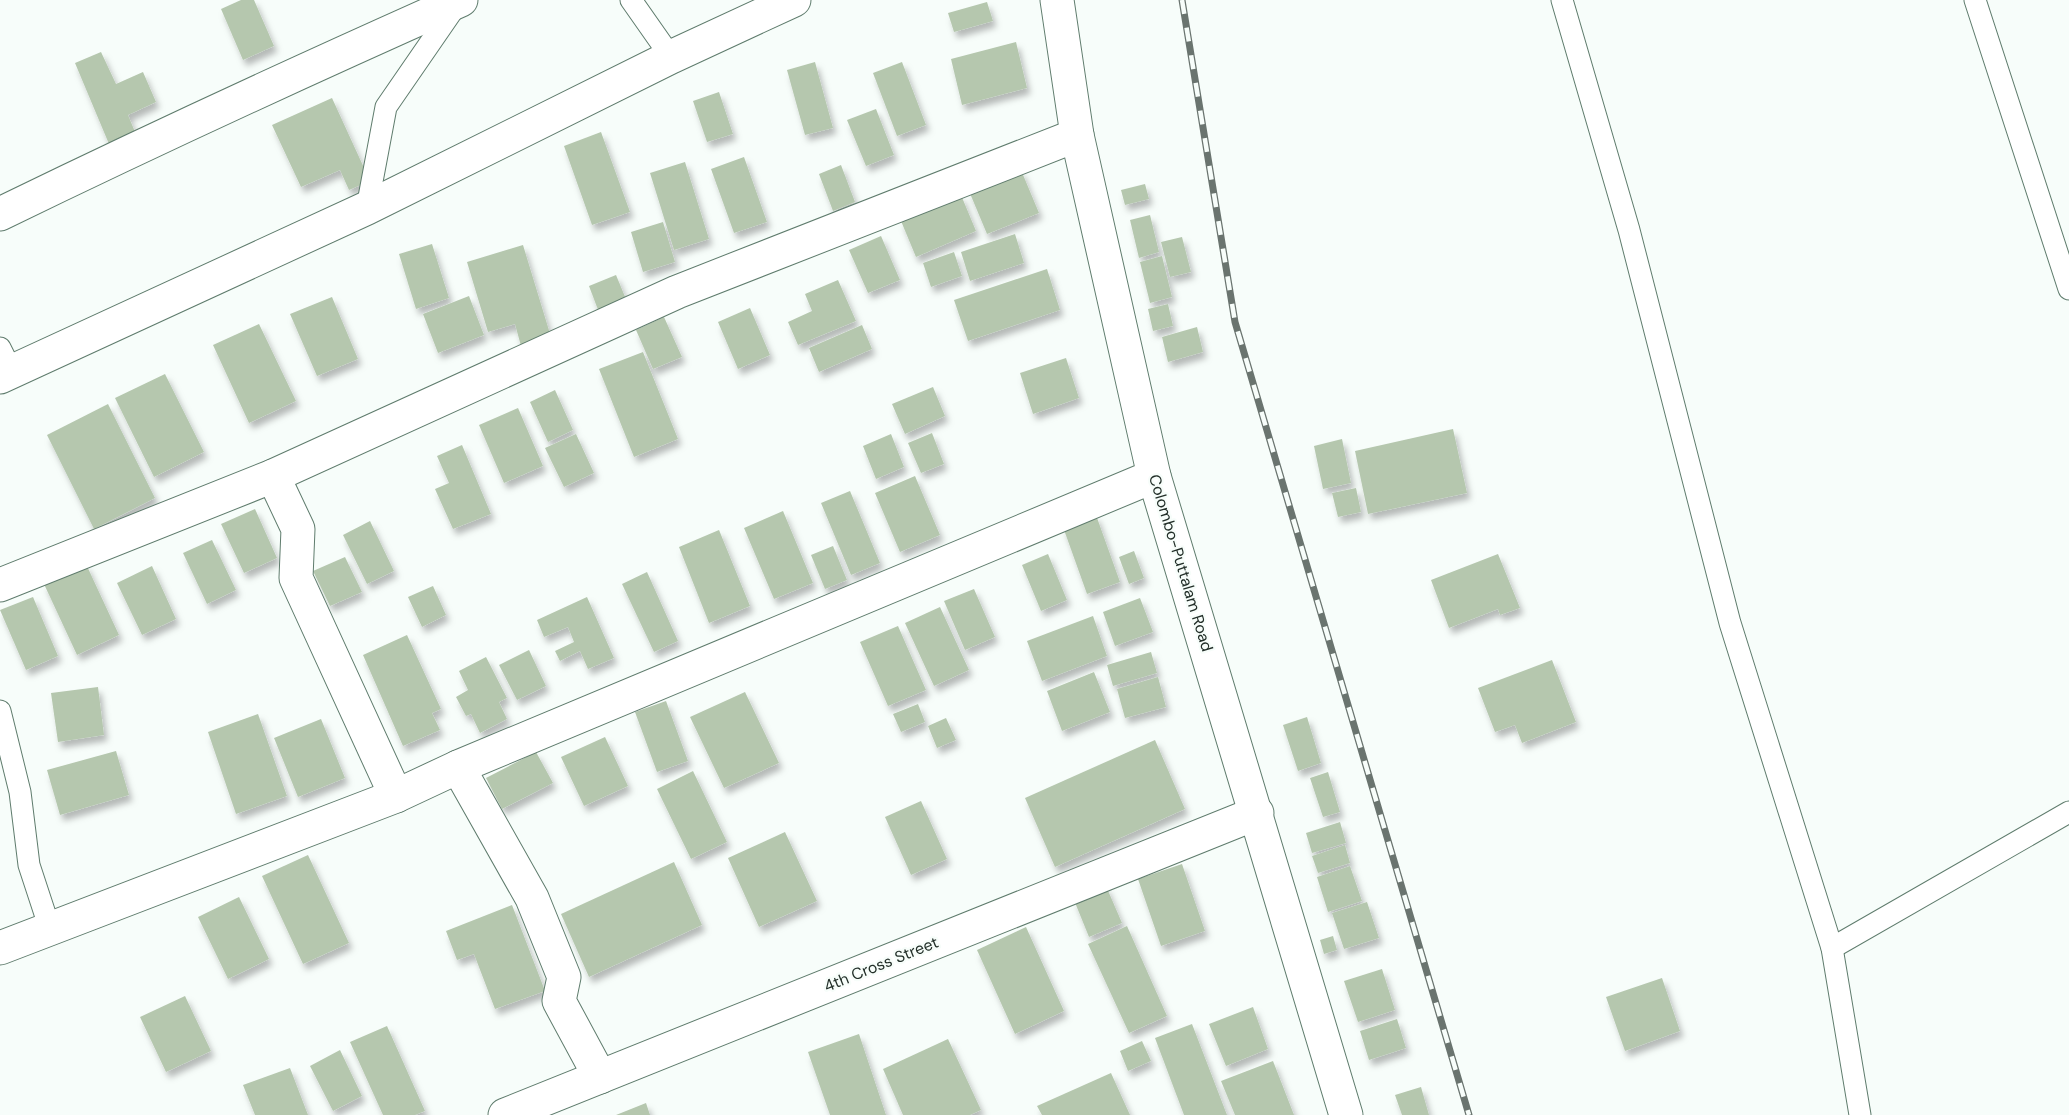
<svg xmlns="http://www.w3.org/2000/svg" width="2069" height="1115" font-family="'DM Sans',sans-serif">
<defs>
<filter id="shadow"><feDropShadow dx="3.5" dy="6" stdDeviation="3" flood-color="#0004"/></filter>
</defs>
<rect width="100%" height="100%" fill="#f7fdfa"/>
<g fill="#b5c7ae" filter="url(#shadow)">
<polygon points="241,0 254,0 274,46 243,60 221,9"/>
<polygon points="987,2 993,21 954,32 948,13"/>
<polygon points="1016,42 1027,88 962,105 951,59"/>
<polygon points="101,52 116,84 143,72 156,102 128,115 135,132 109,144 75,63"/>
<polygon points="815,62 833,128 805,135 787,70"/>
<polygon points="902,62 926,125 897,136 873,73"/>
<polygon points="719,92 733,134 707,142 693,101"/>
<polygon points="332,98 370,181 349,190 340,170 301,187 272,125"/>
<polygon points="876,109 894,155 866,166 847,120"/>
<polygon points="601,132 630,212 592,225 564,146"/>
<polygon points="744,157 767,222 734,233 711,169"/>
<polygon points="685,162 709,239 674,250 650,173"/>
<polygon points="841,165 855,202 833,211 819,174"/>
<polygon points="1021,170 1039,213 987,234 969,191"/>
<polygon points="1145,184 1149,199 1125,205 1121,190"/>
<polygon points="961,195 976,231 916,257 901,221"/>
<polygon points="1150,215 1159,252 1139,258 1130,220"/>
<polygon points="663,222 675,262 643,272 631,232"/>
<polygon points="1015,234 1024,263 970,281 961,252"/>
<polygon points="881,236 900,280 868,293 849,250"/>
<polygon points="1182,237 1191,272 1170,277 1161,242"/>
<polygon points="432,244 449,298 416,309 399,254"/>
<polygon points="523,245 551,337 521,346 515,324 488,332 467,262"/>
<polygon points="954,252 962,276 931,287 923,263"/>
<polygon points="1162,256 1172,297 1150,303 1140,262"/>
<polygon points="1047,269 1060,310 968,341 954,300"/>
<polygon points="616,275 628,304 600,315 589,286"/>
<polygon points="838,280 856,321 798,345 788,322 812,311 805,294"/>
<polygon points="469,296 484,335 438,353 423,314"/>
<polygon points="332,297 358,359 317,376 290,314"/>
<polygon points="1168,304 1173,326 1153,331 1148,309"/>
<polygon points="750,308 770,355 738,369 718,322"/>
<polygon points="664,317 682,357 653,369 636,330"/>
<polygon points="259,324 296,401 249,423 213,345"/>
<polygon points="862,325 872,349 819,372 809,348"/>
<polygon points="1197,327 1203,352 1168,362 1162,337"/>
<polygon points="643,352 678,439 634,457 599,369"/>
<polygon points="1066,358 1079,398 1033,414 1020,373"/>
<polygon points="165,374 204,452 154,477 115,398"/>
<polygon points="933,387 945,416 905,434 892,404"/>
<polygon points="555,390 573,430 548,442 530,402"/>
<polygon points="108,404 155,498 94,529 47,435"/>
<polygon points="518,408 543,466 504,483 479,425"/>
<polygon points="1453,429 1467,493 1368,514 1355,451"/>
<polygon points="932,433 944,464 921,473 908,443"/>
<polygon points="576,434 594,473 564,487 545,448"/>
<polygon points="891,434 904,467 876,479 863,446"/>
<polygon points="1342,439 1351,483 1323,489 1314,446"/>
<polygon points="462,445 491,514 453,529 435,489 449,483 437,456"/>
<polygon points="915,476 940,535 900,552 875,493"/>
<polygon points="1356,488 1361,512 1338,517 1332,493"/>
<polygon points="850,491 880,563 851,575 821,503"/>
<polygon points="255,509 277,558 244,573 221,524"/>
<polygon points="783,511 813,583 774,599 744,528"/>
<polygon points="1096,515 1120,582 1087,594 1063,527"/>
<polygon points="370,521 394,571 367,584 343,535"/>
<polygon points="719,530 750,606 709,623 679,547"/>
<polygon points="212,540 236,590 207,604 183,553"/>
<polygon points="833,546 847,580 825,589 811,555"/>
<polygon points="1134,551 1144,578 1129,584 1119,557"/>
<polygon points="1048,554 1067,600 1041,611 1022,565"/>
<polygon points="1498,554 1520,608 1500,615 1498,609 1449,628 1431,580"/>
<polygon points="345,557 362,592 330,606 313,571"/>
<polygon points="86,564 119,635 77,655 44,584"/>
<polygon points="152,566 176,619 142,635 117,583"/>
<polygon points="647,572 678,641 654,652 622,584"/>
<polygon points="433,586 446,615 422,627 408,597"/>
<polygon points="974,589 995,637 965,650 944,601"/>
<polygon points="33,597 58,656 26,670 0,610"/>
<polygon points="587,597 614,658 588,669 580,651 560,661 555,651 574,642 568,627 544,637 537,620"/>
<polygon points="1140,598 1153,632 1115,646 1103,612"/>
<polygon points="940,607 969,670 934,686 905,623"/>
<polygon points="1093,616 1107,656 1042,681 1027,641"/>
<polygon points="898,626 926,690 888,706 860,642"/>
<polygon points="407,635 441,709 432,713 440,730 403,746 363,655"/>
<polygon points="529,650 546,686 517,700 499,665"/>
<polygon points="1151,652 1157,673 1113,686 1107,665"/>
<polygon points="486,657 507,698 499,702 507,719 480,733 471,714 466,716 456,697 468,690 459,671"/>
<polygon points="1552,660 1576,722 1522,743 1515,725 1495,732 1478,688"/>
<polygon points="1094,672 1110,712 1062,731 1047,691"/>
<polygon points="1158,677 1166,707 1125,718 1117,689"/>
<polygon points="98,687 104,735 58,742 51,693"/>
<polygon points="745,692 779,763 724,788 690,717"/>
<polygon points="666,701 688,761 657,772 635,712"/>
<polygon points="918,704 925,722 901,732 893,714"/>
<polygon points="258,714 287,796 236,814 208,732"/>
<polygon points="1307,717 1321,763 1298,771 1283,725"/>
<polygon points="946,718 956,740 937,748 928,726"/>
<polygon points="321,719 345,778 298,797 274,738"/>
<polygon points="605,737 628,786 584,806 561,757"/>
<polygon points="1155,740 1185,809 1055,867 1025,798"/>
<polygon points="116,751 129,795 60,815 47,770"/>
<polygon points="536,752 553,783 502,809 486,778"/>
<polygon points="693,771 727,842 691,859 657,789"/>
<polygon points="1328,772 1340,812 1323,817 1310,778"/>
<polygon points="921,801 947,859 911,875 885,817"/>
<polygon points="1340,822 1346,843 1312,853 1306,833"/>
<polygon points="785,832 817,901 759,927 728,858"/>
<polygon points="1345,845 1350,863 1318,873 1312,856"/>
<polygon points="308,855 349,943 303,964 262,876"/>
<polygon points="674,862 702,925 589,977 561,914"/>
<polygon points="1182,864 1205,931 1161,946 1138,879"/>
<polygon points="1350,866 1362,901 1328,912 1317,877"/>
<polygon points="1106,886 1122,923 1089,937 1074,900"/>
<polygon points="239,897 269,959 228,979 198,917"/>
<polygon points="1367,902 1379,938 1344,949 1332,913"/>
<polygon points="512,905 545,991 495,1009 474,954 457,960 446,931"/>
<polygon points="1127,926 1167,1016 1129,1033 1088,944"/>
<polygon points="1026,927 1064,1011 1015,1034 977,950"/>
<polygon points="1333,936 1337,950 1324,954 1320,940"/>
<polygon points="1382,969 1395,1010 1358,1022 1344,981"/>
<polygon points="1662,978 1680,1031 1625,1051 1606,997"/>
<polygon points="185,996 211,1051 166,1072 140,1017"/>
<polygon points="1253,1007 1268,1049 1226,1066 1209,1024"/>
<polygon points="1397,1019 1406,1048 1369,1060 1360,1031"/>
<polygon points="1192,1024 1227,1115 1184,1115 1155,1038"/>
<polygon points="387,1026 425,1111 415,1115 383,1115 350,1042"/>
<polygon points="859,1034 886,1115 830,1115 808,1052"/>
<polygon points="948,1039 981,1110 970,1115 903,1115 883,1069"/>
<polygon points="1142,1041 1151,1061 1128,1071 1120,1051"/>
<polygon points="340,1050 362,1096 333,1111 310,1066"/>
<polygon points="1273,1061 1294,1115 1235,1115 1221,1081"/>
<polygon points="290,1068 308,1115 255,1115 243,1085"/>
<polygon points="1111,1073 1130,1115 1042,1115 1037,1106"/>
<polygon points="1421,1087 1429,1115 1402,1115 1395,1095"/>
<polygon points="646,1103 650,1115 616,1115"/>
</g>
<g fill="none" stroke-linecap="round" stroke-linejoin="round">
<defs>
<g id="service">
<polyline points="631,0 671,57"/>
<polyline points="1562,0 1629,230 1730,623 1832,948 1860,1115"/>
<polyline points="1975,0 2069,289"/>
<polyline points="367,208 386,107 457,4"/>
<polyline points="0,348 12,372"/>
<polyline points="0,711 20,792 29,865 50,929"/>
<polyline points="1832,948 2069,812"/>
</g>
<g id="minor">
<path d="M0,214C152,140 306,69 461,0"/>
<polyline points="0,377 367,208 671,57 794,0"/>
<polyline points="273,476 298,529 296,578 396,796 458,767 1154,476"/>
<polyline points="0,585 273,476 677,292 1077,135"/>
<polyline points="458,767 532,898 564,977 559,1001 600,1077"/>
<polyline points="0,948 396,796"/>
<polyline points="505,1115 1257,813"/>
</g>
<polyline id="trunk" points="1057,0 1077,135 1154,476 1346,1115"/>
</defs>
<use href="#service" stroke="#5f7c6d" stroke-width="23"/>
<use href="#minor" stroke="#5f7c6d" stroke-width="35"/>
<use href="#trunk" stroke="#5f7c6d" stroke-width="35"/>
<use href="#service" stroke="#fff" stroke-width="21"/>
<use href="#minor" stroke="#fff" stroke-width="33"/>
<use href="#trunk" stroke="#fff" stroke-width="33"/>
<defs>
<polyline id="rail" points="1182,0 1235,322 1469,1115"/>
</defs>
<use href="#rail" stroke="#6a746f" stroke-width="7"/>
<use href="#rail" stroke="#f7fdfa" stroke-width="4.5" stroke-dasharray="14" stroke-linecap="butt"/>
</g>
<g text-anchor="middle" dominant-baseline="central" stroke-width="4.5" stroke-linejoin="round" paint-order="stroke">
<g font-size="16" fill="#222e28" stroke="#f7fdfa">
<text transform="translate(1181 563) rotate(73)">Colombo-Puttalam Road</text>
<text transform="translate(881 964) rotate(-22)">4th Cross Street</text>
</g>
</g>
</svg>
